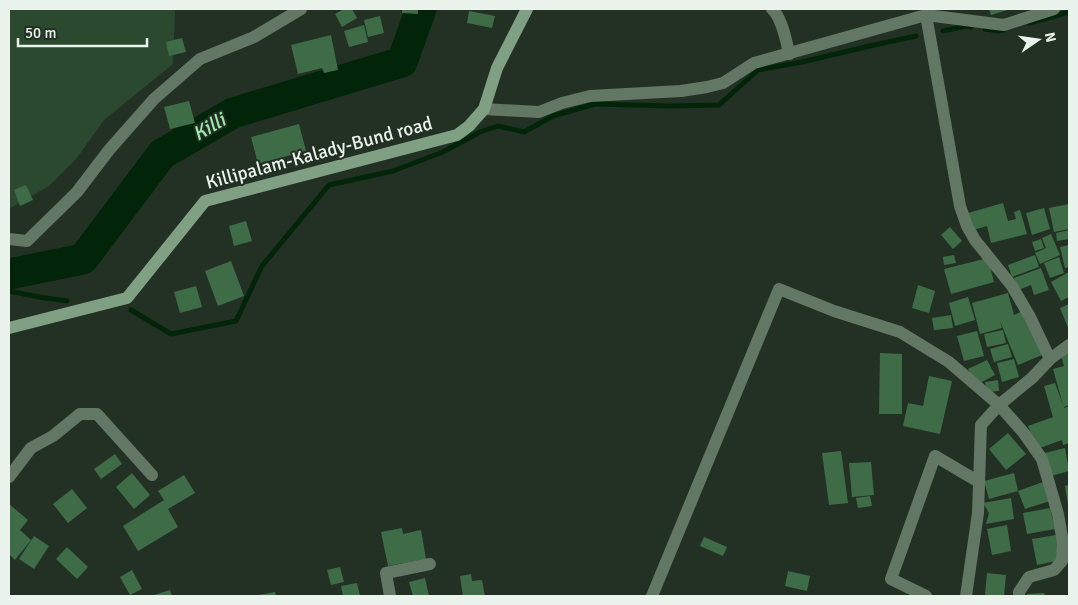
<svg xmlns="http://www.w3.org/2000/svg" width="1078" height="605" font-family="Signika,sans-serif">
<rect width="100%" height="100%" fill="#233125"/>
<polygon fill="#2a492f" points="9,9 175,9 173,64 104,120 76,159 49,186 9,209"/>
<g fill="none" stroke-linecap="round" stroke-linejoin="round">
<g stroke="#02250a" stroke-width="5">
<polyline points="1029,23 1069,12"/>
<polyline points="985,29 999,31 1004,30"/>
<polyline points="943,31 966,26 971,27"/>
<polyline points="9,291 39,297 67,301"/>
<polyline points="131,310 171,334 236,321 262,266 329,185 393,171 443,152 480,132 498,126 524,132 553,116 595,104 670,106 719,105 758,70 802,62 874,45 916,36"/>
</g>
<polyline stroke="#02250a" stroke-width="31" points="9,274 83,259 162,154 233,113 402,62 421,9"/>
</g>
<g fill="#3e6c46">
<polygon points="344,9 352,9 357,18 342,27 335,14"/>
<polygon points="402,9 418,9 418,14 402,13"/>
<polygon points="989,9 1011,9 991,15"/>
<polygon points="469,11 495,16 492,28 467,23"/>
<polygon points="380,16 384,33 368,37 364,20"/>
<polygon points="364,25 368,42 349,47 344,31"/>
<polygon points="331,35 338,70 324,73 322,68 298,74 291,45"/>
<polygon points="182,38 186,52 169,56 166,42"/>
<polygon points="189,101 195,123 170,129 164,107"/>
<polygon points="299,124 306,151 258,164 251,137"/>
<polygon points="26,185 33,200 20,206 14,190"/>
<polygon points="1003,203 1008,221 1016,219 1014,212 1020,210 1027,234 991,243 987,226 973,230 968,213"/>
<polygon points="1069,204 1069,229 1054,232 1049,208"/>
<polygon points="1044,208 1050,229 1032,235 1026,213"/>
<polygon points="246,221 252,241 234,246 229,226"/>
<polygon points="950,227 962,241 953,249 941,235"/>
<polygon points="1069,230 1069,239 1057,241 1056,233"/>
<polygon points="1051,234 1060,255 1040,264 1035,253 1046,248 1042,238"/>
<polygon points="1041,239 1044,248 1035,251 1032,242"/>
<polygon points="1069,245 1069,267 1065,268 1060,247"/>
<polygon points="954,255 956,263 944,265 943,257"/>
<polygon points="1035,255 1039,267 1012,277 1008,265"/>
<polygon points="1059,257 1064,273 1050,278 1044,263"/>
<polygon points="988,258 994,282 951,294 944,269"/>
<polygon points="231,261 244,296 218,306 205,271"/>
<polygon points="1041,268 1049,290 1034,295 1031,285 1018,290 1014,278"/>
<polygon points="1069,272 1069,297 1061,301 1051,282"/>
<polygon points="918,285 935,291 929,313 912,308"/>
<polygon points="196,286 202,307 180,313 174,292"/>
<polygon points="1008,293 1014,315 1023,311 1042,355 1018,365 1000,321 1002,328 980,334 972,303"/>
<polygon points="968,297 975,320 955,326 949,303"/>
<polygon points="1069,304 1069,330 1060,308"/>
<polygon points="951,315 953,328 934,330 932,318"/>
<polygon points="1003,330 1006,343 987,347 984,334"/>
<polygon points="977,331 984,356 964,361 957,336"/>
<polygon points="1008,344 1012,357 994,362 990,349"/>
<polygon points="1069,350 1069,405 1064,407 1064,408 1069,406 1069,443 1063,445 1062,440 1037,449 1028,426 1053,417 1044,386 1055,383 1063,405 1053,369 1064,366 1060,352"/>
<polygon points="880,353 902,354 902,414 879,414"/>
<polygon points="1014,359 1019,377 1002,382 997,363"/>
<polygon points="987,360 995,375 976,385 968,369"/>
<polygon points="929,376 952,381 940,434 903,426 908,403 923,406"/>
<polygon points="998,380 999,391 987,392 985,382"/>
<polygon points="1008,433 1026,454 1006,470 989,449"/>
<polygon points="1065,448 1069,471 1051,476 1045,453"/>
<polygon points="841,451 848,503 829,505 822,453"/>
<polygon points="115,454 122,464 101,479 94,469"/>
<polygon points="871,462 874,495 852,497 849,463"/>
<polygon points="132,473 150,495 134,509 116,487"/>
<polygon points="1014,473 1018,491 989,499 984,481"/>
<polygon points="184,475 195,493 168,509 178,527 138,551 123,526 164,500 158,491"/>
<polygon points="1043,482 1050,501 1025,509 1018,491"/>
<polygon points="1069,485 1069,505 1068,505 1065,486"/>
<polygon points="72,489 87,508 68,523 53,504"/>
<polygon points="870,496 872,506 858,508 856,498"/>
<polygon points="1011,498 1014,519 986,524 989,513 983,503"/>
<polygon points="9,504 28,520 20,530 31,540 15,560 9,554"/>
<polygon points="1050,508 1055,529 1027,534 1023,513"/>
<polygon points="1007,525 1011,551 992,555 987,529"/>
<polygon points="402,528 403,534 421,530 426,559 388,566 381,532"/>
<polygon points="1056,535 1061,560 1037,565 1032,539"/>
<polygon points="34,536 49,546 34,569 19,559"/>
<polygon points="704,537 727,547 723,556 700,546"/>
<polygon points="67,547 88,567 77,579 56,559"/>
<polygon points="340,567 344,582 331,585 327,570"/>
<polygon points="132,570 142,589 130,595 120,577"/>
<polygon points="788,571 810,576 807,591 785,586"/>
<polygon points="987,573 1006,575 1004,596 985,595"/>
<polygon points="471,574 472,581 482,580 485,596 463,596 460,576"/>
<polygon points="425,578 429,596 413,596 409,582"/>
<polygon points="357,583 360,596 343,596 341,586"/>
<polygon points="170,590 172,596 151,596"/>
<polygon points="275,592 276,596 258,596 258,595"/>
<polygon points="1044,593 1045,596 1027,596 1027,594"/>
</g>
<g fill="none" stroke-linecap="round" stroke-linejoin="round">
<g stroke="#637765" stroke-width="12">
<path d="M772,9C781,16 787,43 789,54"/>
<polyline points="926,15 960,206 967,226 975,240 1012,286 1030,317 1050,359"/>
<polyline points="484,109 539,112 562,103 590,96 681,91 707,87 723,83 754,63 926,15 1004,25 1054,9"/>
<polyline points="9,239 27,241 77,192 109,150 154,99 200,59 254,37 301,9"/>
<polyline points="9,477 31,448 53,436 80,414 97,414 152,475"/>
<polyline points="390,596 386,573 430,564"/>
<polyline points="652,596 779,289 834,311 900,332 949,362 999,405 1023,432 1042,459 1058,514 1063,543 1062,561 1054,570 1029,577 1019,592 1019,596"/>
<polyline points="926,596 891,579 935,456 979,482"/>
<polyline points="966,596 978,513 981,425 999,405 1032,378 1050,359 1069,345"/>
</g>
<polyline stroke="#80a084" stroke-width="12" points="9,328 127,298 205,201 457,135 469,126 484,109 497,68 527,9"/>
</g>
<g text-anchor="middle" dominant-baseline="central" stroke-width="4" stroke-linejoin="round" paint-order="stroke">
<g font-size="19" fill="#ebf4ec" stroke="#233125">
<text transform="translate(319 153) rotate(-15)">Killipalam-Kalady-Bund road</text>
</g>
<g font-size="20" font-style="italic" fill="#a3eaad" stroke="#233125">
<text transform="translate(209 127) rotate(-30)">Killi</text>
</g>
</g>
<rect width="1078" height="605" fill="none" stroke="#ebf4ec" stroke-width="20"/>
<g transform="translate(1038 40) rotate(77)" stroke="#233125" stroke-width="4" paint-order="stroke">
<path d="M0-4L9 19L0 12L-9 19Z" fill="#ebf4ec"/>
<text y="-8" font-size="14" font-weight="bold" text-anchor="middle" fill="#ebf4ec">N</text>
</g>
<path d="M18 38v8h129v-8" fill="none" stroke="#ebf4ec" stroke-width="2.5"/>
<text x="25" y="38" font-size="15" fill="#ebf4ec" stroke="#233125" stroke-width="4" paint-order="stroke">50 m</text>
</svg>
